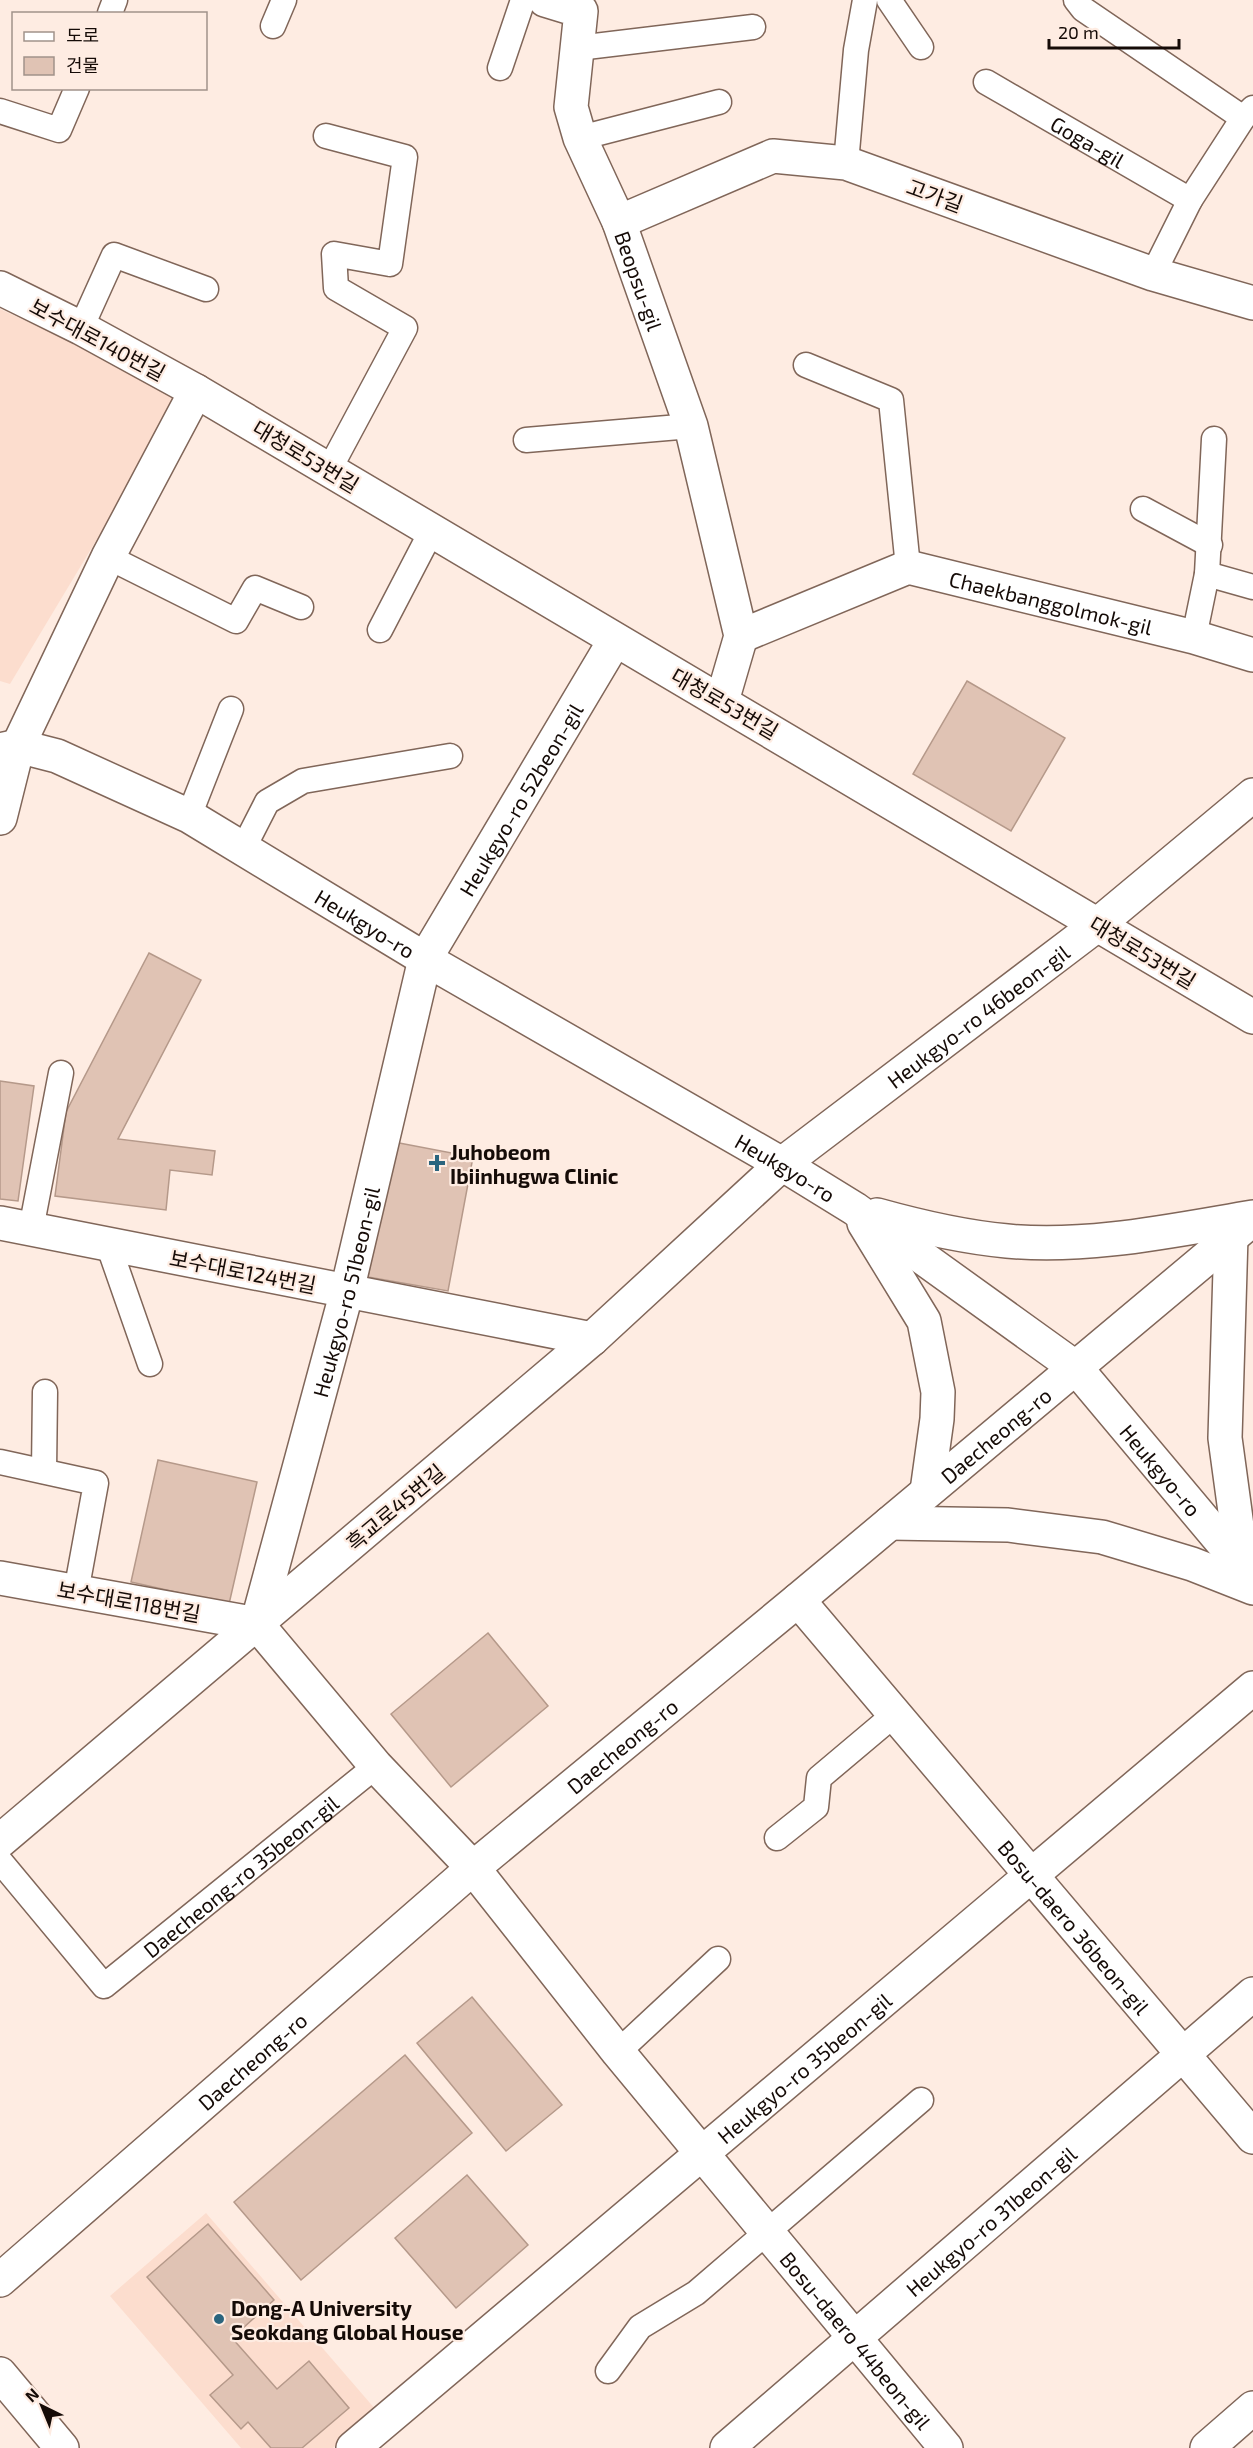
<svg xmlns="http://www.w3.org/2000/svg" width="1253" height="2448" font-family="'Exo 2','Noto Sans KR',sans-serif">
<rect width="100%" height="100%" fill="#feece2"/>
<g fill="#fcddce">
<polygon points="0,309 184,394 10,684 0,681"/>
<polygon points="206,2213 376,2410 333,2448 241,2448 110,2296"/>
</g>
<g fill="#e0c3b4" stroke="#b5998a" stroke-width="1.5">
<polygon points="967,681 1065,738 1011,831 913,774"/>
<polygon points="149,953 201,980 118,1139 215,1151 212,1175 170,1170 166,1210 55,1196 66,1112"/>
<polygon points="0,1081 34,1086 18,1201 0,1199"/>
<polygon points="394,1142 473,1157 448,1291 368,1277"/>
<polygon points="158,1460 257,1482 229,1604 131,1582"/>
<polygon points="488,1633 548,1706 451,1787 391,1714"/>
<polygon points="472,1997 562,2105 506,2151 417,2043"/>
<polygon points="405,2055 472,2133 301,2280 234,2202"/>
<polygon points="467,2175 528,2245 456,2308 395,2238"/>
<polygon points="208,2224 274,2300 232,2338 277,2389 309,2361 349,2408 302,2448 271,2448 248,2422 241,2429 210,2395 233,2375 147,2277"/>
</g>
<g fill="none" stroke-linecap="round" stroke-linejoin="round">
<defs>
<g id="lane">
<polyline points="889,0 921,47"/>
<polyline points="1076,0 1083,9 1243,118"/>
<polyline points="110,13 115,0"/>
<polyline points="273,26 284,0"/>
<polyline points="578,48 753,27"/>
<polyline points="500,68 523,0"/>
<path id="s1" d="M986,82L1190,200"/>
<polyline points="0,111 59,130 77,88"/>
<polyline points="326,136 405,157 390,264 334,254 336,288 405,328 329,470"/>
<polyline points="580,138 719,102"/>
<polyline points="846,163 856,50 865,0"/>
<polyline points="1153,274 1190,200 1243,118 1253,108"/>
<polyline points="81,328 114,255 206,289"/>
<polyline points="806,365 891,400 908,567"/>
<polyline points="526,440 691,426"/>
<polyline points="1143,509 1210,545"/>
<polyline points="108,557 236,621 255,588 301,607"/>
<polyline points="1207,574 1253,587"/>
<polyline points="380,630 432,530"/>
<polyline points="1194,637 1207,574 1214,439"/>
<polyline points="189,816 231,709"/>
<polyline points="243,849 267,802 303,781 450,756"/>
<polyline points="31,1229 61,1073"/>
<polyline points="108,1244 150,1364"/>
<polyline points="0,1462 96,1483 76,1592"/>
<polyline points="44,1471 45,1392"/>
<polyline points="777,1838 816,1807 819,1778 895,1714"/>
<path id="s2" d="M0,1861L104,1986L376,1766"/>
<polyline points="618,2052 718,1959"/>
<polyline points="608,2371 640,2327 696,2293 921,2100"/>
</g>
<g id="street">
<path id="s3" d="M545,0L581,11L571,107L580,138L619,222L691,426L741,636L722,701"/>
<polyline points="619,222 773,156 846,163 1153,274 1253,303"/>
<polyline points="0,288 81,328 196,391 1253,1017"/>
<path id="s4" d="M741,636L908,567L1194,637L1253,655"/>
<polyline points="0,818 18,746 108,557 196,391"/>
<polyline points="0,1223 592,1339"/>
<polyline points="0,1578 257,1624"/>
<path id="s5" d="M798,1600L1253,2137"/>
<path id="s6" d="M257,1624L376,1766L473,1868L618,2052L946,2448"/>
<path id="s7" d="M257,1624L347,1291L425,959L615,640"/>
<path id="s8" d="M0,1841L592,1339L782,1164L1097,925L1253,795"/>
<polyline points="0,2374 62,2448"/>
<path id="s9" d="M353,2448L1253,1688"/>
<path id="s10" d="M727,2448L1253,1994"/>
<polyline points="1207,2448 1253,2408"/>
</g>
<g id="secondary">
<path id="s11" d="M0,750L18,746L57,756L189,816L425,959L782,1164L855,1209L1076,1368L1253,1579"/>
<path d="M877,1215C920,1227 963,1237 1007,1241C1086,1249 1175,1230 1253,1217"/>
<polyline points="864,1223 924,1321 938,1392 937,1419 927,1491"/>
<polyline points="1231,1236 1225,1438 1242,1563"/>
<polyline points="890,1523 1008,1525 1102,1537 1192,1564 1253,1588"/>
<path id="s12" d="M0,2280L473,1868L798,1600L1253,1219"/>
</g>
</defs>
<use href="#lane" stroke="#806659" stroke-width="27"/>
<use href="#street" stroke="#806659" stroke-width="36"/>
<use href="#secondary" stroke="#806659" stroke-width="36"/>
<use href="#lane" stroke="#fff" stroke-width="24"/>
<use href="#street" stroke="#fff" stroke-width="33"/>
<use href="#secondary" stroke="#fff" stroke-width="33"/>
</g>
<g fill="#2b657e" stroke="#feece2" stroke-width="2">
<path d="M434 1154h6v6h6v6h-6v6h-6v-6h-6v-6h6z"/>
<circle cx="219" cy="2319" r="6"/>
</g>
<g text-anchor="middle" dominant-baseline="central" stroke-width="4.5" stroke-linejoin="round" paint-order="stroke">
<g font-size="21" fill="#150b07" stroke="#feece2">
<text stroke="none"><textPath href="#s1" startOffset="118">Goga-gil</textPath></text>
<text transform="translate(935 195) rotate(20)">고가길</text>
<text stroke="none"><textPath href="#s3" startOffset="321">Beopsu-gil</textPath></text>
<text transform="translate(98 339) rotate(28)">보수대로140번길</text>
<text transform="translate(306 456) rotate(31)">대청로53번길</text>
<text stroke="none"><textPath href="#s4" startOffset="328">Chaekbanggolmok-gil</textPath></text>
<text transform="translate(725 703) rotate(30)">대청로53번길</text>
<text stroke="none"><textPath href="#s7" startOffset="872">Heukgyo-ro 52beon-gil</textPath></text>
<text stroke="none"><textPath href="#s11" startOffset="410">Heukgyo-ro</textPath></text>
<text transform="translate(1143 952) rotate(31)">대청로53번길</text>
<text stroke="none"><textPath href="#s8" startOffset="1280">Heukgyo-ro 46beon-gil</textPath></text>
<text stroke="none"><textPath href="#s11" startOffset="896">Heukgyo-ro</textPath></text>
<text transform="translate(243 1271) rotate(11)">보수대로124번길</text>
<text stroke="none"><textPath href="#s7" startOffset="344">Heukgyo-ro 51beon-gil</textPath></text>
<text stroke="none"><textPath href="#s12" startOffset="1306">Daecheong-ro</textPath></text>
<text stroke="none"><textPath href="#s11" startOffset="1382">Heukgyo-ro</textPath></text>
<text transform="translate(395 1507) rotate(-40)">흑교로45번길</text>
<text transform="translate(129 1601) rotate(10)">보수대로118번길</text>
<text stroke="none"><textPath href="#s12" startOffset="820">Daecheong-ro</textPath></text>
<text stroke="none"><textPath href="#s2" startOffset="338">Daecheong-ro 35beon-gil</textPath></text>
<text stroke="none"><textPath href="#s5" startOffset="428">Bosu-daero 36beon-gil</textPath></text>
<text stroke="none"><textPath href="#s12" startOffset="334">Daecheong-ro</textPath></text>
<text stroke="none"><textPath href="#s9" startOffset="590">Heukgyo-ro 35beon-gil</textPath></text>
<text stroke="none"><textPath href="#s10" startOffset="348">Heukgyo-ro 31beon-gil</textPath></text>
<text stroke="none"><textPath href="#s6" startOffset="934">Bosu-daero 44beon-gil</textPath></text>
</g>
<g font-size="21" font-weight="bold" fill="#150b07" stroke="#feece2" text-anchor="start">
<text x="450" y="1151">Juhobeom<tspan x="450" dy="24">Ibiinhugwa Clinic</tspan></text>
<text x="231" y="2307">Dong-A University<tspan x="231" dy="24">Seokdang Global House</tspan></text>
</g>
</g>
<rect x="12" y="12" width="195" height="78" fill="#feece2" stroke="#a1928a" stroke-width="1.5"/>
<rect x="24" y="32" width="30" height="9" fill="#ffffff" stroke="#a1928a" stroke-width="1.5"/>
<text x="66" y="42" font-size="18" fill="#150b07">도로</text>
<rect x="24" y="57" width="30" height="18" fill="#e0c3b4" stroke="#a1928a" stroke-width="1.5"/>
<text x="66" y="72" font-size="18" fill="#150b07">건물</text>
<g transform="translate(42 2406) rotate(317)" stroke="#feece2" stroke-width="4.5" paint-order="stroke">
<path d="M0-4.5L10 22L0 15L-10 22Z" fill="#150b07"/>
<text y="-9" font-size="16" font-weight="bold" text-anchor="middle" fill="#150b07">N</text>
</g>
<path d="M1049 39v9h130v-9" fill="none" stroke="#150b07" stroke-width="3"/>
<text x="1058" y="39" font-size="18" fill="#150b07" stroke="#feece2" stroke-width="4.5" paint-order="stroke">20 m</text>
</svg>
